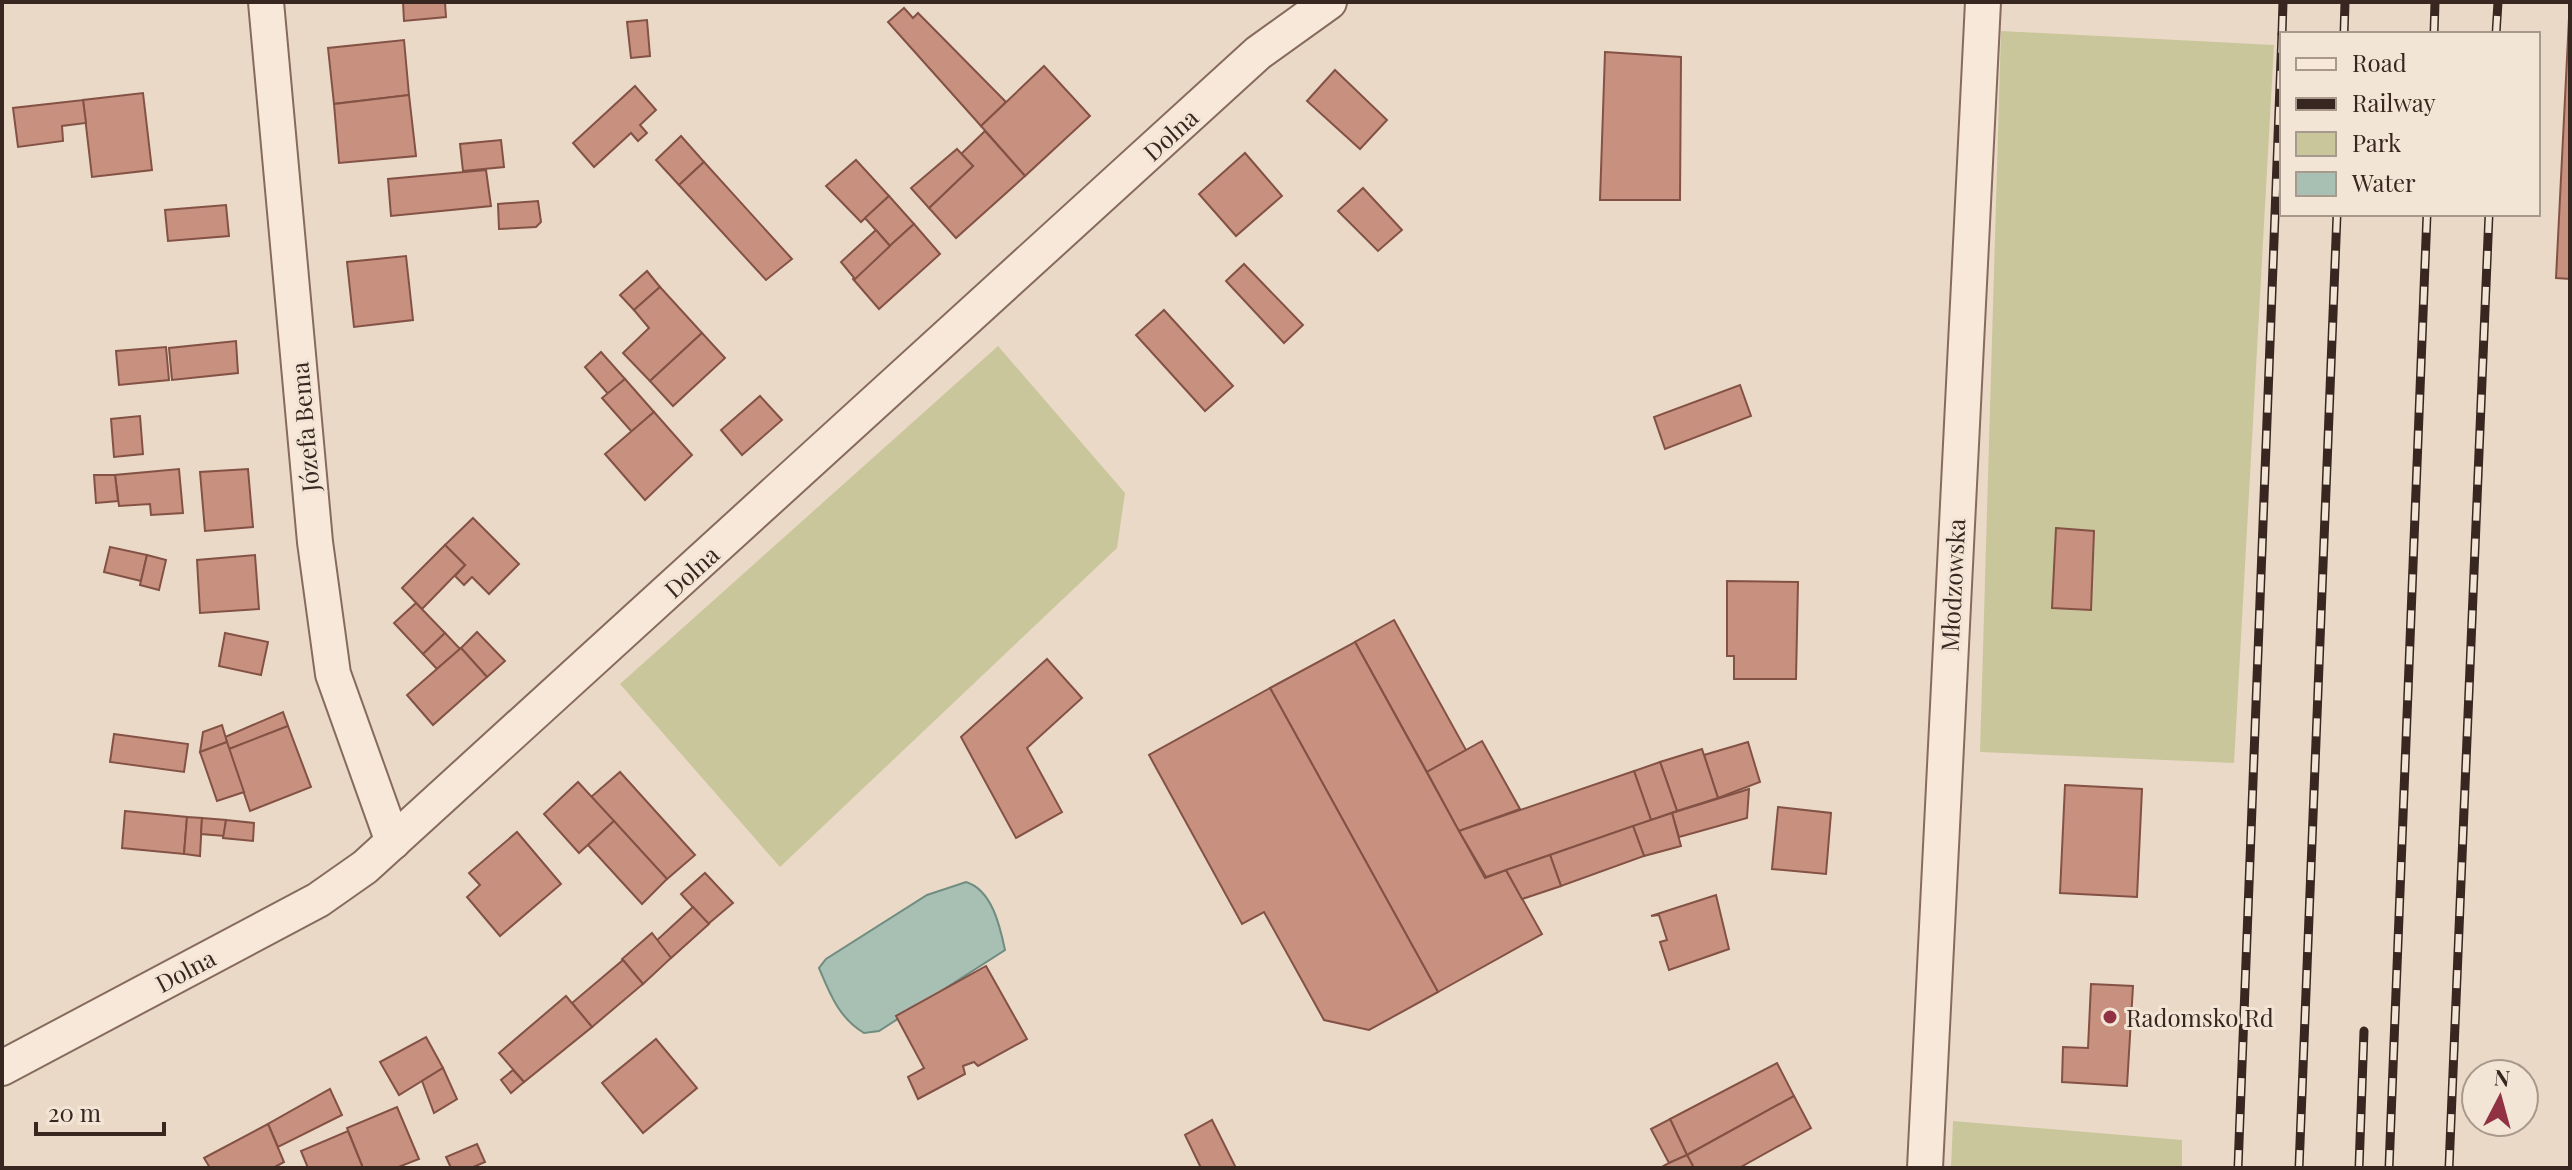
<svg xmlns="http://www.w3.org/2000/svg" width="2572" height="1170" font-family="'Playfair Display',serif">
<rect width="100%" height="100%" fill="#ebd9c7"/>
<g fill="#c9c69b">
<polygon points="2001,31 2274,45 2234,763 1980,752"/>
<polygon points="998,346 1125,493 1117,548 780,867 620,684"/>
<polygon points="1953,1121 2182,1140 2182,1168 1951,1168"/>
</g>
<path fill="#a8bfb4" stroke="#6f8d80" stroke-width="2" d="M966,882C992,890 1000,926 1005,950L879,1031L864,1033C839,1018 830,994 819,968L826,959L927,895Z"/>
<g fill="#c7907f" stroke="#835245" stroke-width="2">
<polygon points="403,2 445,2 446,17 404,21"/>
<polygon points="904,8 913,18 918,13 1006,102 981,126 888,22"/>
<polygon points="2569,18 2570,18 2570,279 2556,278"/>
<polygon points="647,20 650,56 631,58 627,22"/>
<polygon points="404,40 409,95 334,104 328,48"/>
<polygon points="1605,52 1681,57 1680,200 1600,200"/>
<polygon points="1044,66 1090,116 1025,176 981,126"/>
<polygon points="1335,70 1387,120 1360,149 1307,101"/>
<polygon points="635,86 656,110 640,125 647,133 638,141 631,133 594,167 573,143"/>
<polygon points="143,93 152,170 92,177 83,100"/>
<polygon points="409,95 416,156 339,163 334,104"/>
<polygon points="83,100 86,123 62,126 63,141 18,147 13,108"/>
<polygon points="985,131 1025,176 956,238 929,208 973,166 961,154"/>
<polygon points="681,136 704,162 679,185 656,160"/>
<polygon points="501,140 504,167 463,171 460,144"/>
<polygon points="957,149 973,166 929,208 911,188"/>
<polygon points="1245,153 1282,196 1236,236 1199,194"/>
<polygon points="856,160 889,196 861,222 826,186"/>
<polygon points="704,162 792,259 766,280 679,185"/>
<polygon points="486,170 491,206 391,216 388,179"/>
<polygon points="1363,188 1402,230 1378,251 1338,211"/>
<polygon points="889,196 914,224 890,246 865,218"/>
<polygon points="538,201 541,222 536,227 499,229 498,204"/>
<polygon points="226,205 229,236 168,241 165,210"/>
<polygon points="914,224 940,254 879,309 853,279"/>
<polygon points="876,230 890,246 855,279 841,262"/>
<polygon points="406,256 413,320 354,327 347,262"/>
<polygon points="1244,264 1303,325 1284,343 1226,281"/>
<polygon points="647,271 660,287 634,310 620,295"/>
<polygon points="660,287 702,333 650,381 623,353 649,328 634,310"/>
<polygon points="1164,310 1233,386 1205,411 1136,335"/>
<polygon points="702,333 725,358 673,406 650,381"/>
<polygon points="236,341 238,373 172,380 169,348"/>
<polygon points="166,347 169,380 119,385 116,351"/>
<polygon points="601,352 625,379 609,395 585,367"/>
<polygon points="625,379 654,412 632,432 602,398"/>
<polygon points="1740,385 1751,416 1665,449 1654,417"/>
<polygon points="760,396 782,420 742,455 721,430"/>
<polygon points="654,412 692,455 645,500 605,454"/>
<polygon points="140,416 143,454 114,457 111,419"/>
<polygon points="179,469 183,513 151,515 150,504 119,506 115,475"/>
<polygon points="248,469 253,527 205,531 200,472"/>
<polygon points="94,475 115,475 118,501 96,503"/>
<polygon points="473,518 519,564 489,594 472,577 464,585 455,576 465,565 445,545"/>
<polygon points="2056,528 2094,531 2091,610 2052,608"/>
<polygon points="445,545 465,565 422,609 402,588"/>
<polygon points="110,547 147,555 141,581 104,572"/>
<polygon points="147,555 166,560 159,590 140,585"/>
<polygon points="255,555 259,609 200,613 197,560"/>
<polygon points="1727,581 1798,582 1796,679 1734,679 1734,656 1727,656"/>
<polygon points="416,603 445,633 423,654 394,623"/>
<polygon points="1394,620 1466,750 1427,772 1355,642"/>
<polygon points="477,632 505,661 487,677 461,648"/>
<polygon points="225,633 268,642 261,675 219,666"/>
<polygon points="445,633 460,649 437,669 423,654"/>
<polygon points="1355,642 1485,878 1506,870 1542,934 1438,992 1270,688"/>
<polygon points="461,648 487,677 433,725 407,695"/>
<polygon points="1047,659 1082,698 1027,748 1062,812 1016,838 961,737"/>
<polygon points="1270,688 1438,992 1369,1030 1324,1020 1264,912 1242,924 1149,755"/>
<polygon points="283,712 288,726 229,749 225,737"/>
<polygon points="222,725 227,742 200,752 203,732"/>
<polygon points="288,726 311,787 250,811 229,749"/>
<polygon points="114,734 188,744 184,772 110,762"/>
<polygon points="1482,741 1520,809 1459,831 1427,772"/>
<polygon points="227,742 244,792 217,801 200,752"/>
<polygon points="1748,742 1760,782 1718,798 1704,755"/>
<polygon points="1702,749 1718,798 1677,811 1660,762"/>
<polygon points="1660,762 1677,811 1651,820 1634,771"/>
<polygon points="1634,771 1651,820 1486,877 1459,831"/>
<polygon points="620,772 695,855 667,879 591,797"/>
<polygon points="578,782 614,821 579,853 544,814"/>
<polygon points="2065,785 2142,789 2137,897 2060,893"/>
<polygon points="1749,789 1747,818 1679,837 1672,813"/>
<polygon points="1778,807 1831,813 1826,874 1772,869"/>
<polygon points="125,811 187,817 184,854 122,848"/>
<polygon points="1672,813 1681,846 1644,856 1633,826"/>
<polygon points="187,817 202,818 200,856 184,854"/>
<polygon points="202,818 226,820 224,836 201,834"/>
<polygon points="226,820 254,823 253,841 223,838"/>
<polygon points="614,821 667,879 642,904 588,845"/>
<polygon points="1633,826 1644,856 1561,886 1550,855"/>
<polygon points="517,832 561,884 500,936 467,897 480,885 469,873"/>
<polygon points="1550,855 1561,886 1522,899 1506,870"/>
<polygon points="705,873 733,903 708,924 681,894"/>
<polygon points="1716,895 1729,949 1669,970 1660,942 1667,940 1659,915 1651,916"/>
<polygon points="693,907 709,924 671,958 656,941"/>
<polygon points="652,933 671,958 643,984 622,959"/>
<polygon points="623,960 643,984 592,1027 572,1003"/>
<polygon points="986,966 1027,1039 978,1066 974,1062 963,1066 965,1074 918,1099 908,1077 924,1068 896,1016"/>
<polygon points="2091,984 2133,986 2127,1086 2062,1082 2063,1047 2088,1048"/>
<polygon points="566,996 592,1027 524,1082 499,1053"/>
<polygon points="426,1037 443,1068 399,1095 380,1062"/>
<polygon points="656,1039 697,1088 643,1133 602,1083"/>
<polygon points="1777,1063 1794,1096 1687,1155 1670,1119"/>
<polygon points="443,1068 457,1099 434,1113 422,1081"/>
<polygon points="513,1070 524,1082 511,1093 501,1080"/>
<polygon points="330,1089 342,1115 278,1147 268,1124"/>
<polygon points="1794,1096 1811,1128 1739,1168 1694,1168 1687,1155"/>
<polygon points="397,1107 419,1159 396,1168 363,1168 347,1128"/>
<polygon points="1670,1119 1687,1155 1669,1163 1651,1129"/>
<polygon points="1212,1120 1236,1168 1201,1168 1185,1135"/>
<polygon points="268,1124 284,1162 273,1168 210,1168 204,1158"/>
<polygon points="348,1131 363,1168 308,1168 301,1151"/>
<polygon points="477,1144 485,1162 471,1168 451,1168 446,1157"/>
<polygon points="1687,1155 1694,1168 1660,1168 1669,1163"/>
</g>
<g fill="none" stroke-linecap="round" stroke-linejoin="round">
<defs>
<g id="minor">
<polyline points="266,2 315,542 333,674 393,842"/>
<polyline points="2,1068 318,900 365,867 1258,53 1329,2"/>
<polyline points="1925,1168 1983,2"/>
</g>
</defs>
<use href="#minor" stroke="#866b5d" stroke-width="38"/>
<use href="#minor" stroke="#f7e8d9" stroke-width="34"/>
<defs>
<g id="rail">
<polyline points="2282,34 2283,2"/>
<polyline points="2344,34 2345,2"/>
<polyline points="2434,34 2435,2"/>
<polyline points="2496,34 2498,2"/>
<polyline points="2238,1168 2282,34"/>
<polyline points="2299,1168 2337,214"/>
<polyline points="2359,1168 2364,1031"/>
<polyline points="2389,1168 2427,214"/>
<polyline points="2449,1168 2489,214"/>
</g>
</defs>
<use href="#rail" stroke="#372720" stroke-width="9"/>
<use href="#rail" stroke="#f3e5d6" stroke-width="6" stroke-dasharray="18" stroke-linecap="butt"/>
</g>
<circle fill="#903244" stroke="#f3e5d6" stroke-width="3" cx="2110" cy="1017" r="8"/>
<g text-anchor="middle" dominant-baseline="central" stroke-width="6" stroke-linejoin="round" paint-order="stroke">
<g font-size="24" fill="#372720" stroke="#f3e5d6">
<text transform="translate(1170 134) rotate(-42)">Dolna</text>
<text transform="translate(304 427) rotate(-95)">Józefa Bema</text>
<text transform="translate(691 571) rotate(-42)">Dolna</text>
<text transform="translate(1952 585) rotate(-87)">Młodzowska</text>
<text transform="translate(185 970) rotate(-28)">Dolna</text>
</g>
<g font-size="24" fill="#372720" stroke="#f3e5d6" text-anchor="start">
<text x="2126" y="1017">Radomsko Rd</text>
</g>
</g>
<rect width="2572" height="1170" fill="none" stroke="#372720" stroke-width="8"/>
<rect x="2280" y="32" width="260" height="184" fill="#f3e5d6" stroke="#a8998d" stroke-width="2"/>
<rect x="2296" y="58" width="40" height="12" fill="#f7e8d9" stroke="#a8998d" stroke-width="2"/>
<text x="2352" y="72" font-size="24" fill="#372720">Road</text>
<rect x="2296" y="98" width="40" height="12" fill="#372720" stroke="#a8998d" stroke-width="2"/>
<text x="2352" y="112" font-size="24" fill="#372720">Railway</text>
<rect x="2296" y="132" width="40" height="24" fill="#c9c69b" stroke="#a8998d" stroke-width="2"/>
<text x="2352" y="152" font-size="24" fill="#372720">Park</text>
<rect x="2296" y="172" width="40" height="24" fill="#a8bfb4" stroke="#a8998d" stroke-width="2"/>
<text x="2352" y="192" font-size="24" fill="#372720">Water</text>
<g transform="translate(2500 1098) rotate(6)"><circle r="38" fill="#f3e5d6" stroke="#a8998d" stroke-width="2"/>
<path d="M0-6L14 30L0 20L-14 30Z" fill="#903244"/>
<text y="-12" font-size="22" font-weight="bold" text-anchor="middle" fill="#372720">N</text>
</g>
<path d="M36 1122v12h128v-12" fill="none" stroke="#372720" stroke-width="4"/>
<text x="48" y="1122" font-size="24" fill="#372720" stroke="#f3e5d6" stroke-width="6" paint-order="stroke">20 m</text>
</svg>
